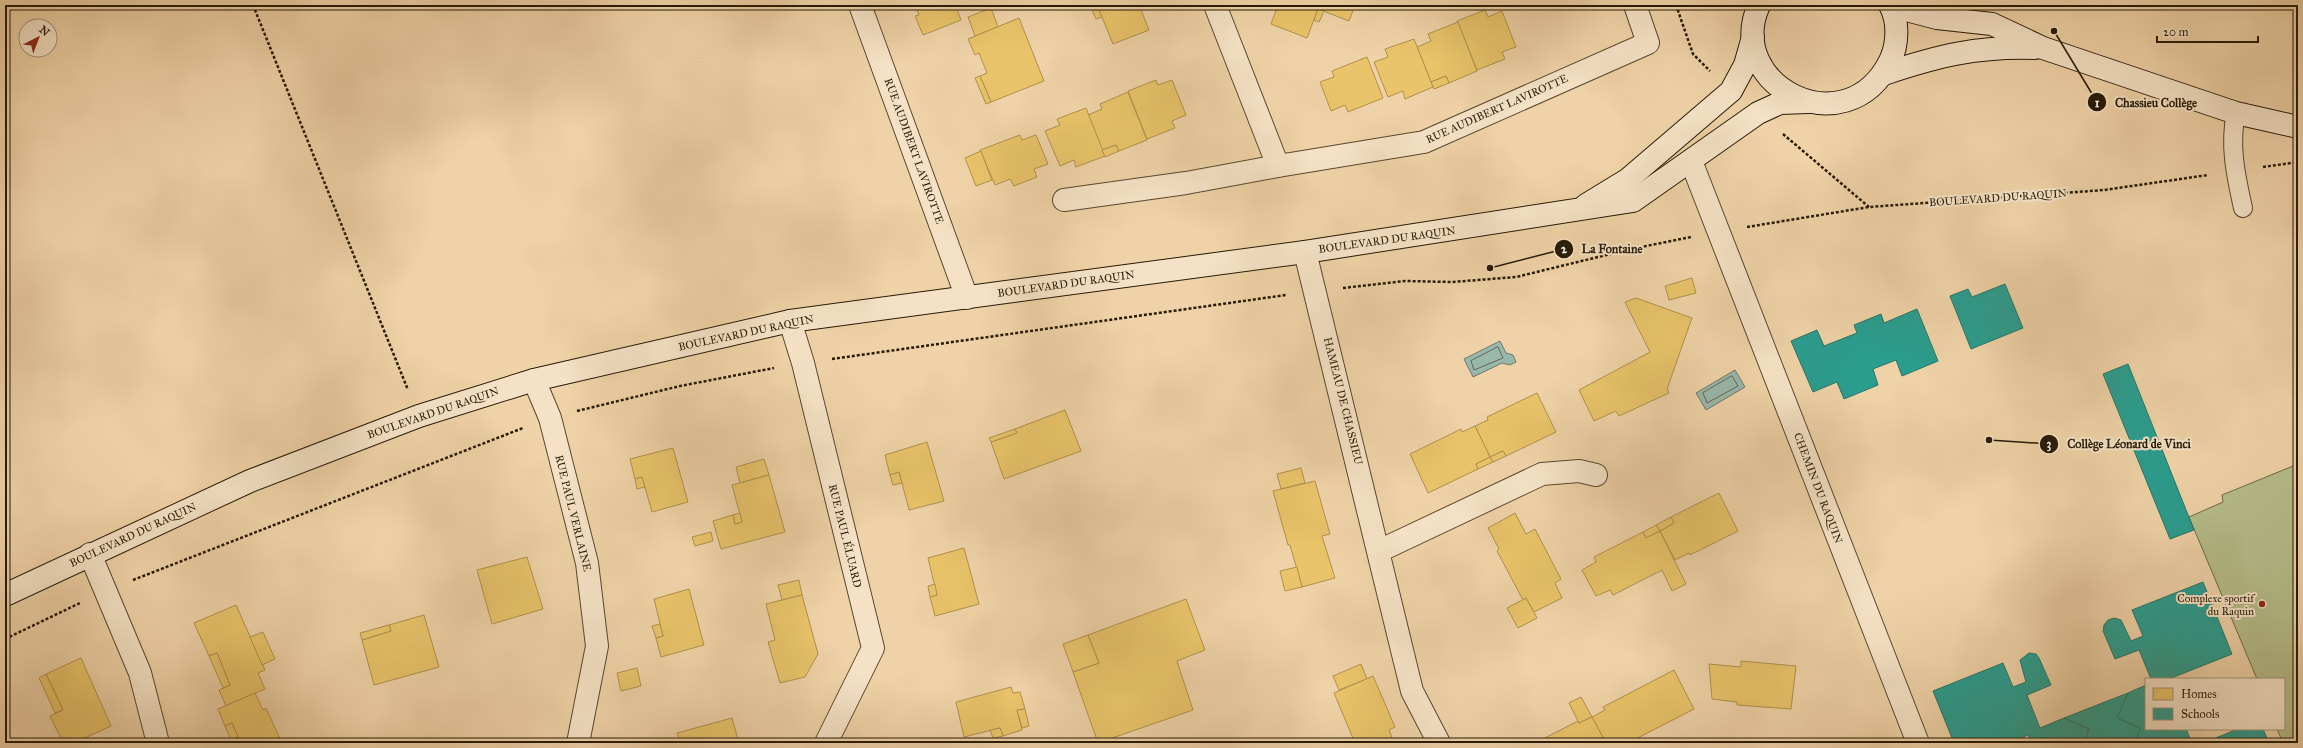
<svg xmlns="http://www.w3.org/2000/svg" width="2303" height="748" font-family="'IM FELL Great Primer',serif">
<rect width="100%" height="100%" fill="#efd2a7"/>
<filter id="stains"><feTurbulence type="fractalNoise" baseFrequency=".005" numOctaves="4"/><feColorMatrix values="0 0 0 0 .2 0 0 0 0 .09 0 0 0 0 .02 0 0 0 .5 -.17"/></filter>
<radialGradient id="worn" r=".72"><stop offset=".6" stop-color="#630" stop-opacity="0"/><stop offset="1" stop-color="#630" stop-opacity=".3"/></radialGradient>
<polygon fill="#b5bd8a" stroke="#6e6c48" points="2298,464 2298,743 2283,743 2277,729 2284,729 2284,679 2257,679 2189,517 2223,502 2222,495"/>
<g fill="#9ab7ab" stroke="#6c7869">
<polygon points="1500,341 1506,353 1513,355 1516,362 1510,365 1502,363 1473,377 1464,359"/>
<polygon points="1735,370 1745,387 1706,410 1696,393"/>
</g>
<g fill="#e9c46a" stroke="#af914c">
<polygon points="915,5 955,5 961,20 923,35 915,16 919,15"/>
<polygon points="1090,5 1097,5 1102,17 1096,19"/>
<polygon points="1097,5 1139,5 1149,30 1113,44"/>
<polygon points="1278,5 1355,5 1349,21 1318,9 1307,38 1271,24"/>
<polygon points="991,8 998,27 975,36 968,17"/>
<polygon points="1318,9 1324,11 1319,22 1314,20"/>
<polygon points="1485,10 1488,17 1502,11 1516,47 1502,52 1505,59 1477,70 1457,21"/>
<polygon points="1019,18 1044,81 991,102 980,76 987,73 979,53 975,55 968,39"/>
<polygon points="1458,22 1477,71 1449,83 1446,76 1431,82 1417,47 1431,41 1428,34"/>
<polygon points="1414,39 1433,87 1405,99 1403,91 1388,97 1374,62 1388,57 1385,49"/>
<polygon points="1367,57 1383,98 1348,112 1345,105 1331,111 1320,82 1334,77 1332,71"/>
<polygon points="980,76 991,102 986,104 975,78"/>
<polygon points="1446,76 1449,83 1434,89 1431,82"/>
<polygon points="1156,80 1158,85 1172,80 1186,115 1172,121 1175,128 1147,139 1128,91"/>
<polygon points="1128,92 1147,140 1119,151 1116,145 1102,150 1088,115 1102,109 1100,104"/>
<polygon points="1086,108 1105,156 1076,167 1074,160 1060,166 1045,131 1060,125 1057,119"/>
<polygon points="1020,135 1022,140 1036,135 1048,164 1034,169 1037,177 1014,186 1010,179 995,185 980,150"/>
<polygon points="1116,145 1119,151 1105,157 1102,150"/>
<polygon points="981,151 992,180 976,186 965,158"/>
<polygon points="1692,278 1696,293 1669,300 1665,286"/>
<polygon points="1636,298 1692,318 1667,389 1669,393 1619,416 1616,411 1594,421 1579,390 1650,352 1625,302"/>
<polygon points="1537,393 1556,432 1506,456 1503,451 1490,457 1475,426 1488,420 1487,417"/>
<polygon points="1065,410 1081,451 1004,479 991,442 1017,433 1015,429"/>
<polygon points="1475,426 1490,457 1476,464 1478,469 1428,493 1410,454 1461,429 1462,432"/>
<polygon points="1015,429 1017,433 991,442 989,438"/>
<polygon points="927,442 944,501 909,510 899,472 890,475 885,455"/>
<polygon points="673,448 688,502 652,512 642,477 635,479 630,459"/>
<polygon points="1503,451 1506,456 1493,462 1490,457"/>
<polygon points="1490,457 1493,462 1478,469 1476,464"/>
<polygon points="764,459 769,475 740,483 736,467"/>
<polygon points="1301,468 1305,483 1281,489 1277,474"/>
<polygon points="899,472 902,483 893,485 890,475"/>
<polygon points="769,475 785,532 721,549 713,521 733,515 735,524 742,522 732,485"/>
<polygon points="642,477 645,487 637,489 635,479"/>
<polygon points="1315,481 1330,534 1322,536 1335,578 1302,587 1290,545 1288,545 1273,491"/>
<polygon points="1719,493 1738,531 1690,555 1689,553 1675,560 1660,531 1674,523 1671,517"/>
<polygon points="740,513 742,522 735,524 733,515"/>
<polygon points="1515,513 1526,534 1535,529 1561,579 1555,583 1562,598 1534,612 1526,598 1523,600 1497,551 1499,549 1488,528"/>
<polygon points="1671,517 1674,523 1660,531 1656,525"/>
<polygon points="1656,525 1660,531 1646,538 1643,532"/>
<polygon points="1660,531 1686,584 1672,591 1662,570 1613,595 1610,590 1596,596 1582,570 1596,562 1594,557 1643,532 1646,538"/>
<polygon points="711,532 713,541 695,546 692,537"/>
<polygon points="964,548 979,604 935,616 930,597 937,595 928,558"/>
<polygon points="527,557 543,609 492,624 477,570"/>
<polygon points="1297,567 1302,587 1285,591 1280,571"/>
<polygon points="799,580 802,595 782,600 778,585"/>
<polygon points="935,584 937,595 930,597 928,586"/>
<polygon points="689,589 704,645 661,657 656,638 663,636 654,599"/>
<polygon points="802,595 818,654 805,677 780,683 768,642 775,640 766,604"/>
<polygon points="1526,598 1537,618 1518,628 1507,608"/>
<polygon points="1186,599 1205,650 1177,661 1193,710 1098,743 1073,672 1099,663 1088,635"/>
<polygon points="236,605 265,670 258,673 265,689 226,706 219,690 230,685 217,653 209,656 194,623"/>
<polygon points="424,615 439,667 374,685 362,640 391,631 389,625"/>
<polygon points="660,624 663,636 656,638 652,626"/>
<polygon points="389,625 391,631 362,640 360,633"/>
<polygon points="263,632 275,659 262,665 250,637"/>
<polygon points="1088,635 1099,663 1073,672 1063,644"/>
<polygon points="217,653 230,685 223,688 209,656"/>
<polygon points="81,658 111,726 74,743 63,743 50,716 63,710 46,674"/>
<polygon points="1741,661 1796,666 1791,709 1737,705 1737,702 1712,699 1709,664 1741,667"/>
<polygon points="1361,664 1367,679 1339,690 1333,676"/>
<polygon points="637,668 641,686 621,691 617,673"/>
<polygon points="1674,670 1694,709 1628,743 1622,743 1619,739 1606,743 1592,717 1605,710 1603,707"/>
<polygon points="46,674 63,710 55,713 39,678"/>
<polygon points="1373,676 1395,727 1389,730 1394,743 1355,743 1334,693"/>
<polygon points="1011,687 1013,693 1020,692 1025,709 1017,710 1022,730 1003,736 1000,728 964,737 956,702"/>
<polygon points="255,693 263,710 266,708 282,743 240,743 232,723 225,726 218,709"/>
<polygon points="1581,697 1592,717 1579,723 1569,703"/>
<polygon points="1025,709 1029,726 1022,728 1017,710"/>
<polygon points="1592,717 1606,743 1535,743 1578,721 1579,723"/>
<polygon points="732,718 739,743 680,743 677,733"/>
<polygon points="232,723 238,737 231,740 225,726"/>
<polygon points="1000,728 1003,736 993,738 990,730"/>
</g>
<g fill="#2a9d8f" stroke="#297666">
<polygon points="2005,284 2023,328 1971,349 1950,296 1968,289 1972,297"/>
<polygon points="1917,309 1938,361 1902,376 1896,360 1873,369 1878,385 1844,399 1837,382 1813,392 1791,341 1817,330 1824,346 1857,333 1854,325 1881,314 1884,323"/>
<polygon points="2128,364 2194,530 2170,539 2103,374"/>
<polygon points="2203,582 2232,654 2169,679 2151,679 2139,650 2115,659 2103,631 2104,625 2108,620 2114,618 2121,620 2131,641 2143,636 2132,610"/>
<polygon points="2029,653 2036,654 2039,658 2051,685 2027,695 2040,728 2064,718 2089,729 2084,743 2031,743 2028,735 2009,743 1954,743 1933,691 2003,663 2013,687 2026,682 2020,660"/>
<polygon points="2146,685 2146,729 2186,729 2192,743 2134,743 2140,728 2117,718 2128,693"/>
<polygon points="2128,693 2117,718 2140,728 2134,743 2084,743 2089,729 2064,718"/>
<polygon points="2238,729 2263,729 2269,743 2203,743"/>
</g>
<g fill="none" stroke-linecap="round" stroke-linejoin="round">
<g stroke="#606859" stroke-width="1">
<polygon points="1498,347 1503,358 1474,370 1471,361"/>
<polygon points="1732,376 1738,386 1707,403 1703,393"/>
</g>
<defs>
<path id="lane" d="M2236,113C2229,146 2236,176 2243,208"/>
<g id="street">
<polyline points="860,5 967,298"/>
<polyline points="1215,5 1278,166 1424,142 1648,43 1635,5"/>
<polyline points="1691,161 1918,743"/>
<polyline points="1064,200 1186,183 1278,166"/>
<polyline points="1305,252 1412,691 1439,743"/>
<polyline points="790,321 803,363 873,648 826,743"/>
<polyline points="534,380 550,418 587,563 597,646 578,743"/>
<polyline points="1379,551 1542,474 1579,471 1596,475"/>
<polyline points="90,554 140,673 158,743"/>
</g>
<g id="secondary">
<path d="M1759,5C1723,85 1846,149 1890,61C1898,45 1899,21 1890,5"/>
<polyline points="1903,5 1910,11 1937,18 1992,24 2043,48 2236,113 2298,127"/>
<path d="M1884,74C1937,56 1978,46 2035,48"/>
<polyline points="1586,205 1627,180 1731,91 1745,65 1753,37"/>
<polyline points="5,595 250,481 419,416 534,380 790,321 1305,252 1633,201 1758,113 1780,103 1808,102"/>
</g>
</defs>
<use href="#lane" stroke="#59482f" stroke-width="20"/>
<use href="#street" stroke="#59482f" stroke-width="24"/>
<use href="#secondary" stroke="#271a07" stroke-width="24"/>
<g stroke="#271a07" stroke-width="2.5" stroke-dasharray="3 2" stroke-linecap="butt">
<polyline points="253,5 408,390"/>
<polyline points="1676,5 1693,54 1710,71"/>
<polyline points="1783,134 1869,207"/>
<polyline points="2263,167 2298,162"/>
<polyline points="1747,227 1869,207 2104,190 2208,175"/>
<polyline points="1343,288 1405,281 1452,282 1516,277 1631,249 1691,237"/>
<polyline points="832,359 1286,295"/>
<polyline points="577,411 680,386 774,368"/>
<polyline points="133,580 523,428"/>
<polyline points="5,639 80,603"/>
</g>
<use href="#lane" stroke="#f5e2c6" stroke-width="18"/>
<use href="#street" stroke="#f5e2c6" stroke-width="22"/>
<use href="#secondary" stroke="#f5e2c6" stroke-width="22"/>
</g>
<circle fill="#8f2418" stroke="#f5e2c6" stroke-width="1.5" cx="2262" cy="604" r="4"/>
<g text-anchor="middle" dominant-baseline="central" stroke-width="4" stroke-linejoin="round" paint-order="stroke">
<g font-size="11" fill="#271a07" stroke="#f5e2c6">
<text transform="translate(1497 109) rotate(-24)">RUE AUDIBERT LAVIROTTE</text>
<text transform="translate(914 151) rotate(70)">RUE AUDIBERT LAVIROTTE</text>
<text transform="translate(1998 198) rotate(-4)">BOULEVARD DU RAQUIN</text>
<text transform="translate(1387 240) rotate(-8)">BOULEVARD DU RAQUIN</text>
<text transform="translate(1066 284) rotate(-8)">BOULEVARD DU RAQUIN</text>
<text transform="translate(746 333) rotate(-12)">BOULEVARD DU RAQUIN</text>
<text transform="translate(1343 401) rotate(76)">HAMEAU DE CHASSIEU</text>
<text transform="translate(433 413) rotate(-19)">BOULEVARD DU RAQUIN</text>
<text transform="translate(1818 488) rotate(69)">CHEMIN DU RAQUIN</text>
<text transform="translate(573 513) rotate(76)">RUE PAUL VERLAINE</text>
<text transform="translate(133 535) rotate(-25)">BOULEVARD DU RAQUIN</text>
<text transform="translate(845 536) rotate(76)">RUE PAUL ÉLUARD</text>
</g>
<g font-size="11" fill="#271a07" stroke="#f5e2c6" text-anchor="end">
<text x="2254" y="598">Complexe sportif<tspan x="2254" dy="13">du Raquin</tspan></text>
</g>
</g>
<path fill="none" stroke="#271a07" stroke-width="1.5" d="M2054 31L2097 102M1490 268L1564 249M1989 440L2049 444"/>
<g fill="#271a07" stroke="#f5e2c6" stroke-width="1.5">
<circle cx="2054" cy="31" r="4"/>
<circle cx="1490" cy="268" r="4"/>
<circle cx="1989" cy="440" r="4"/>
<circle cx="2097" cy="102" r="10"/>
<circle cx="1564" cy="249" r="10"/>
<circle cx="2049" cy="444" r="10"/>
</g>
<g font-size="12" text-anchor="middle" font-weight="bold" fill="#fff">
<text x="2097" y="107">1</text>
<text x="1564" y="253">2</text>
<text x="2049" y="448">3</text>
</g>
<g font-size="12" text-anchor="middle" font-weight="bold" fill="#271a07" stroke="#f5e2c6" stroke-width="4" stroke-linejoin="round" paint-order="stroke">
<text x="2156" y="107">Chassieu Collège</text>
<text x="1612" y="253">La Fontaine</text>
<text x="2129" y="448">Collège Léonard de Vinci</text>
</g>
<rect width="2303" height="748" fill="none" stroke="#efd2a7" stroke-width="20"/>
<rect x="6" y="6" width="2291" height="736" fill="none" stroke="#271a07" stroke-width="2"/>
<rect x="10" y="10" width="2283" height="728" fill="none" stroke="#271a07"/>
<rect x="2145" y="678" width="140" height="52" fill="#f5e2c6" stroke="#a3927a"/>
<rect x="2153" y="688" width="20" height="12" fill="#e9c46a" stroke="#a3927a"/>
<text x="2181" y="698" font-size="12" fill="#271a07">Homes</text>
<rect x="2153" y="708" width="20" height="12" fill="#2a9d8f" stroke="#a3927a"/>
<text x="2181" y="718" font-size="12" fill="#271a07">Schools</text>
<g transform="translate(38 38) rotate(42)"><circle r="19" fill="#f5e2c6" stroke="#a3927a"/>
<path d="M0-3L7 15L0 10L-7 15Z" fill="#8f2418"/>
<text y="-6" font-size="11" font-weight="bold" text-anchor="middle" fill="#271a07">N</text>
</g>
<path d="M2157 36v6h101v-6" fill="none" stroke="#271a07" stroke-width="2"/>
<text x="2163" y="36" font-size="12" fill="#271a07" stroke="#f5e2c6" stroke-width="3" paint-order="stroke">20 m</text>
<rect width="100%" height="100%" filter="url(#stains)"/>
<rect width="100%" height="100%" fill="url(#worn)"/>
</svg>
